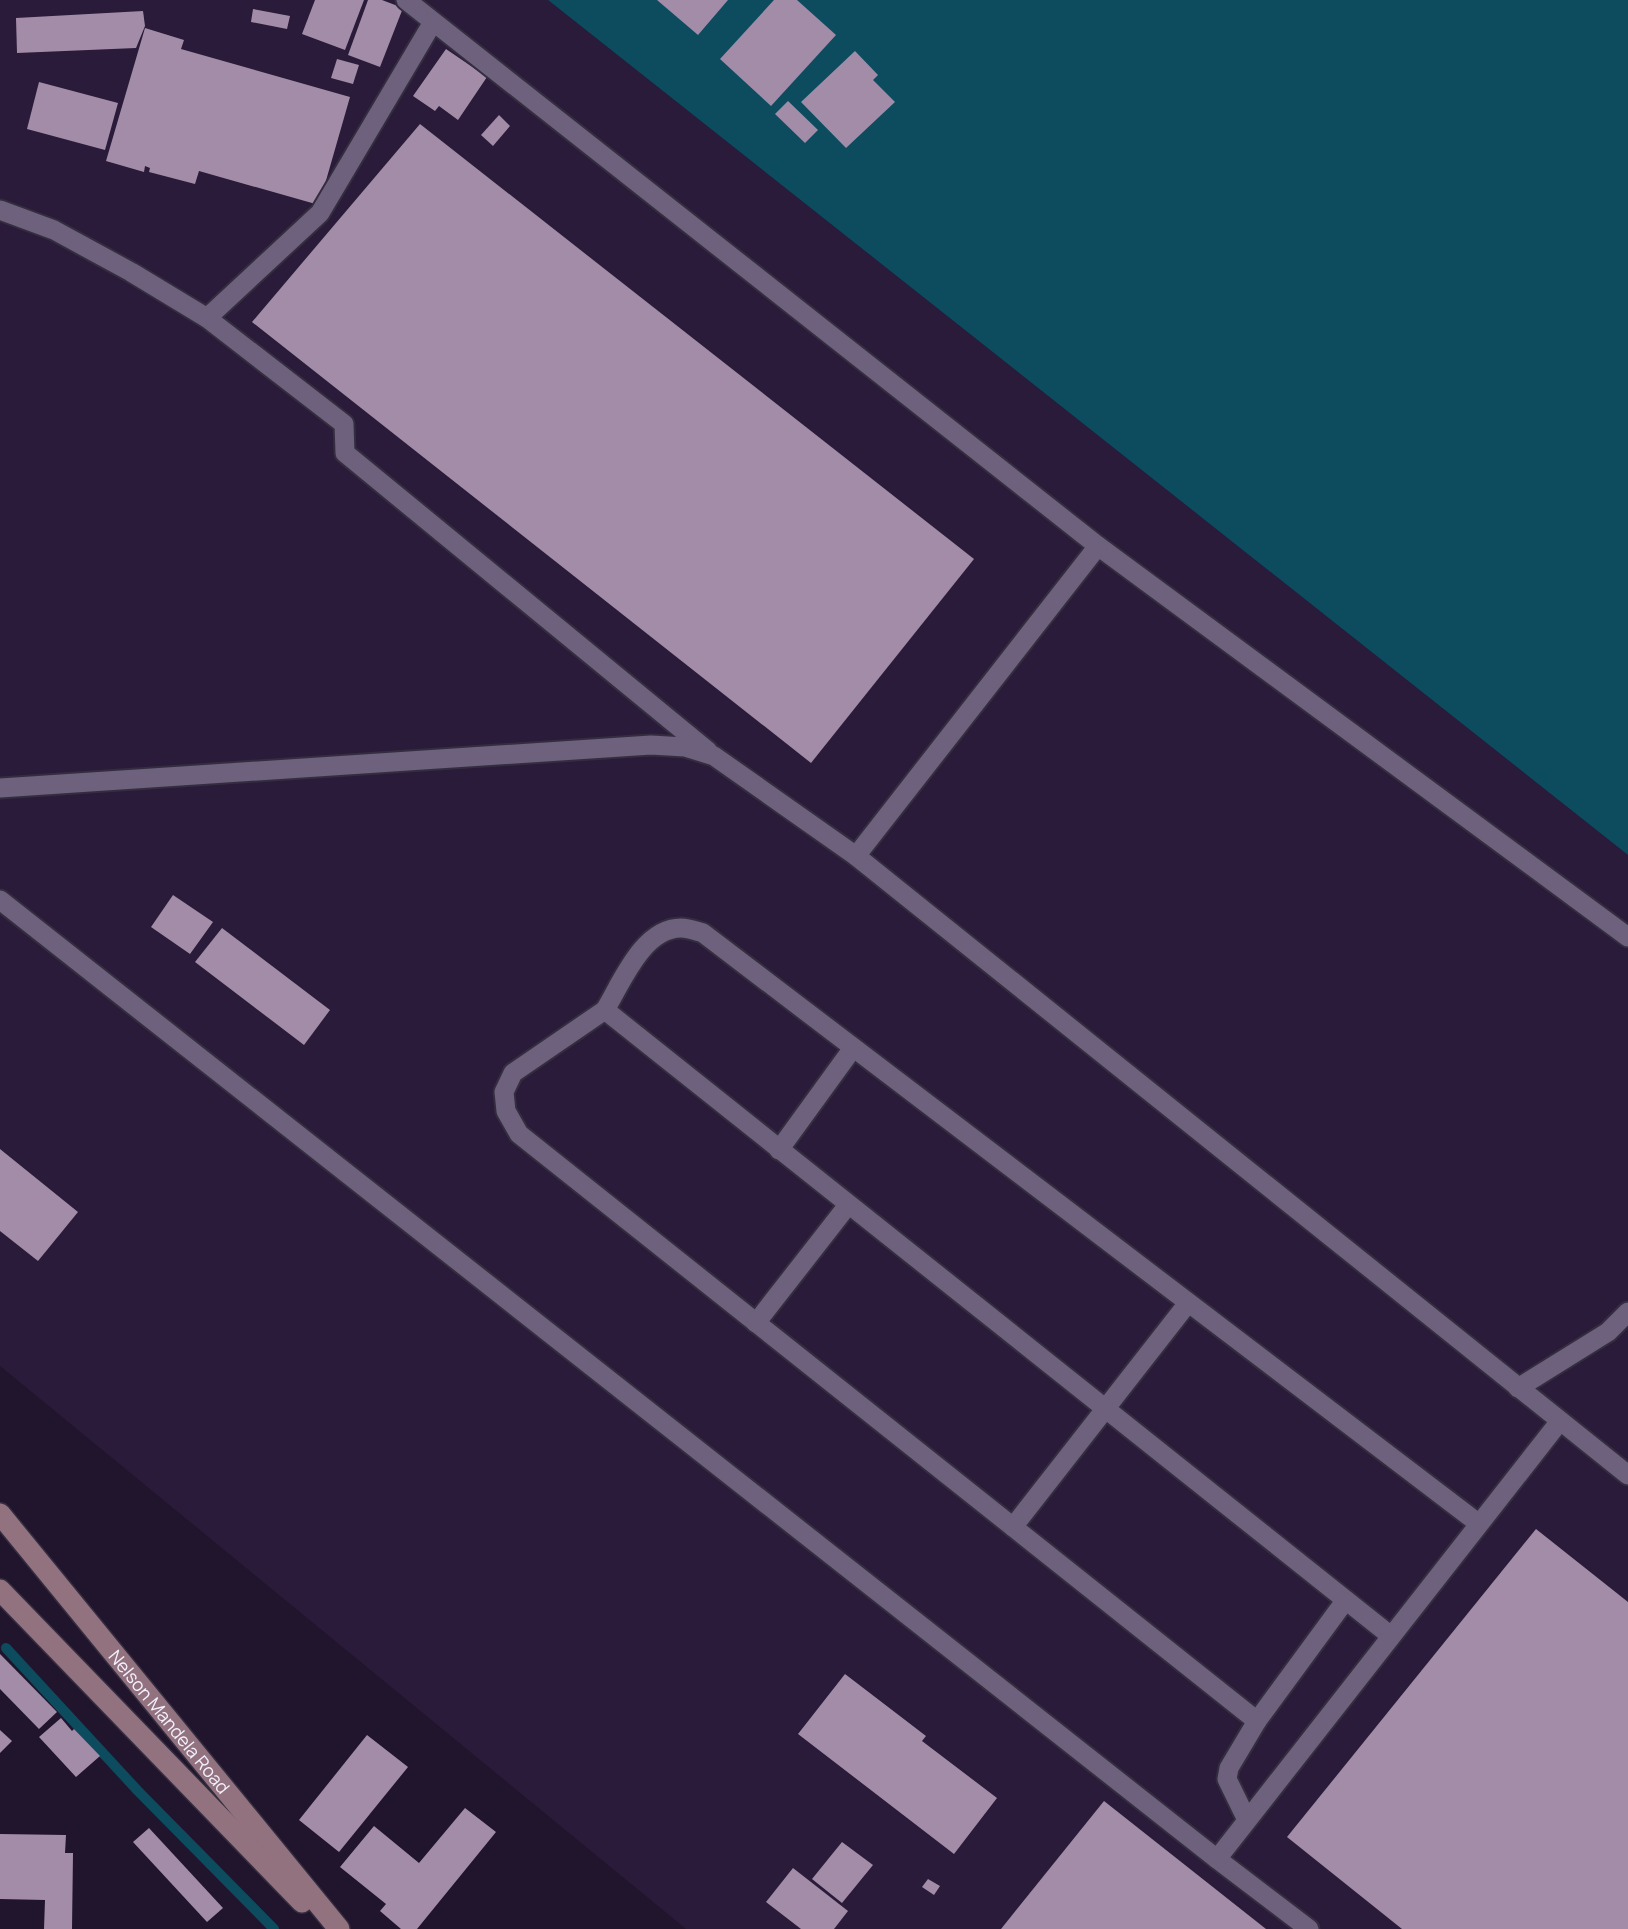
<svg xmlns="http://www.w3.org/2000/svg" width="1628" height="1929" font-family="Manrope,sans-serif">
<rect width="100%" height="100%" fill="#20152d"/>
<polygon fill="#291b39" points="0,0 548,0 1628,855 1628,1929 686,1929 0,1366"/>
<polygon fill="#0c4c5e" points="548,0 1628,0 1628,855"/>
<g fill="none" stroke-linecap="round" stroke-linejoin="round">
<polyline stroke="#0c4c5e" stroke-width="10" points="6,1648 138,1791 274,1929"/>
</g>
<g fill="#a38ca8">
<polygon points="315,0 364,0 345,50 302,34"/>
<polygon points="368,0 382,0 403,8 380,67 348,55"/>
<polygon points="657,0 728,0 698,35"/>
<polygon points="774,0 797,0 836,35 771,106 720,59"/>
<polygon points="253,9 290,16 287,29 251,22"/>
<polygon points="143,11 145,26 136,48 17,53 16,18"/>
<polygon points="145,28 184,40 181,49 350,97 319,205 199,171 195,184 149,172 150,168 145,166 144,172 106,161"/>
<polygon points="446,49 487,77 458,120 439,106 435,111 413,96"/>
<polygon points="855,51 878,75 873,80 895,102 846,148 801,102"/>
<polygon points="337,59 359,65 353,84 331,78"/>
<polygon points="39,82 118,103 105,150 27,129"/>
<polygon points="788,101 818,130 805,143 775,114"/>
<polygon points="499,115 510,126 493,146 481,135"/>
<polygon points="420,124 974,559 811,763 252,322"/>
<polygon points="173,895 213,922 190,954 151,927"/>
<polygon points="222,928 330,1010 304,1045 195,962"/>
<polygon points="0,1149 78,1212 38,1261 0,1231"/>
<polygon points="1536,1529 1628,1602 1628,1929 1402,1929 1287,1837"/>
<polygon points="0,1654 57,1712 39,1729 0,1689"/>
<polygon points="845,1674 926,1736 922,1741 997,1798 954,1854 798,1734"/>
<polygon points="61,1718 72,1731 74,1729 100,1756 76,1777 39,1737"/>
<polygon points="0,1730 12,1741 0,1753"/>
<polygon points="367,1735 408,1767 339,1852 299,1820"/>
<polygon points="1104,1801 1266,1929 1001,1929"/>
<polygon points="465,1808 496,1832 417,1929 401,1929 380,1911 386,1904 340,1867 374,1826 419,1863"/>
<polygon points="149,1828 223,1908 207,1922 133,1842"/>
<polygon points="0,1834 66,1835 65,1853 73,1853 72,1929 44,1929 45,1900 0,1899"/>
<polygon points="842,1842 873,1865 842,1903 812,1879"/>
<polygon points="793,1868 848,1911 834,1929 801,1929 766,1902"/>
<polygon points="928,1879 940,1886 934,1895 922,1887"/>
</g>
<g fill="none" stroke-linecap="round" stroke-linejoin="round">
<defs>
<g id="lane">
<polyline points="406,0 1098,546 1628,937"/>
<polyline points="0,210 54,230 131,272 207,318 344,424 345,453 708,751"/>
<polyline points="207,318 320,213 433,22"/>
<polyline points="0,788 651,745 685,747 714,756 856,856 1628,1475"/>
<polyline points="856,856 1098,546"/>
<polyline points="0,900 1217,1859 1309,1929"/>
<polyline points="605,1010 513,1073 504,1092 506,1111 519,1134 1257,1721 1345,1601"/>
<polyline points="779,1150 853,1048"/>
<polyline points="756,1323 848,1205"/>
<polyline points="1518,1388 1608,1332 1628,1312"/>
<polyline points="1013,1527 1188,1303"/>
<path d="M1391,1636L605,1010C622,982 643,928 681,928C688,928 696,931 703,933L1478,1523"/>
<polyline points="1247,1820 1227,1779 1229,1768 1257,1721"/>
<polyline points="1217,1859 1560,1421"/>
</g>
<g id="secondary">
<path id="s1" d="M0,1514L339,1929"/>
<polyline points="0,1590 302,1902"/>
</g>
</defs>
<use href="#lane" stroke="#342d3f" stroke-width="23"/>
<use href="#secondary" stroke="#342d3f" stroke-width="24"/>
<use href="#lane" stroke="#6d617e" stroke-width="19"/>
<use href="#secondary" stroke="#91727e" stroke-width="21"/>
</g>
<g text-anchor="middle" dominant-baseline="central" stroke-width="7" stroke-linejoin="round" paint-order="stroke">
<g font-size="18" fill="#f5f0fe" stroke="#08050e">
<text stroke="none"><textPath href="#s1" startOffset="268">Nelson Mandela Road</textPath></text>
</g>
</g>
</svg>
